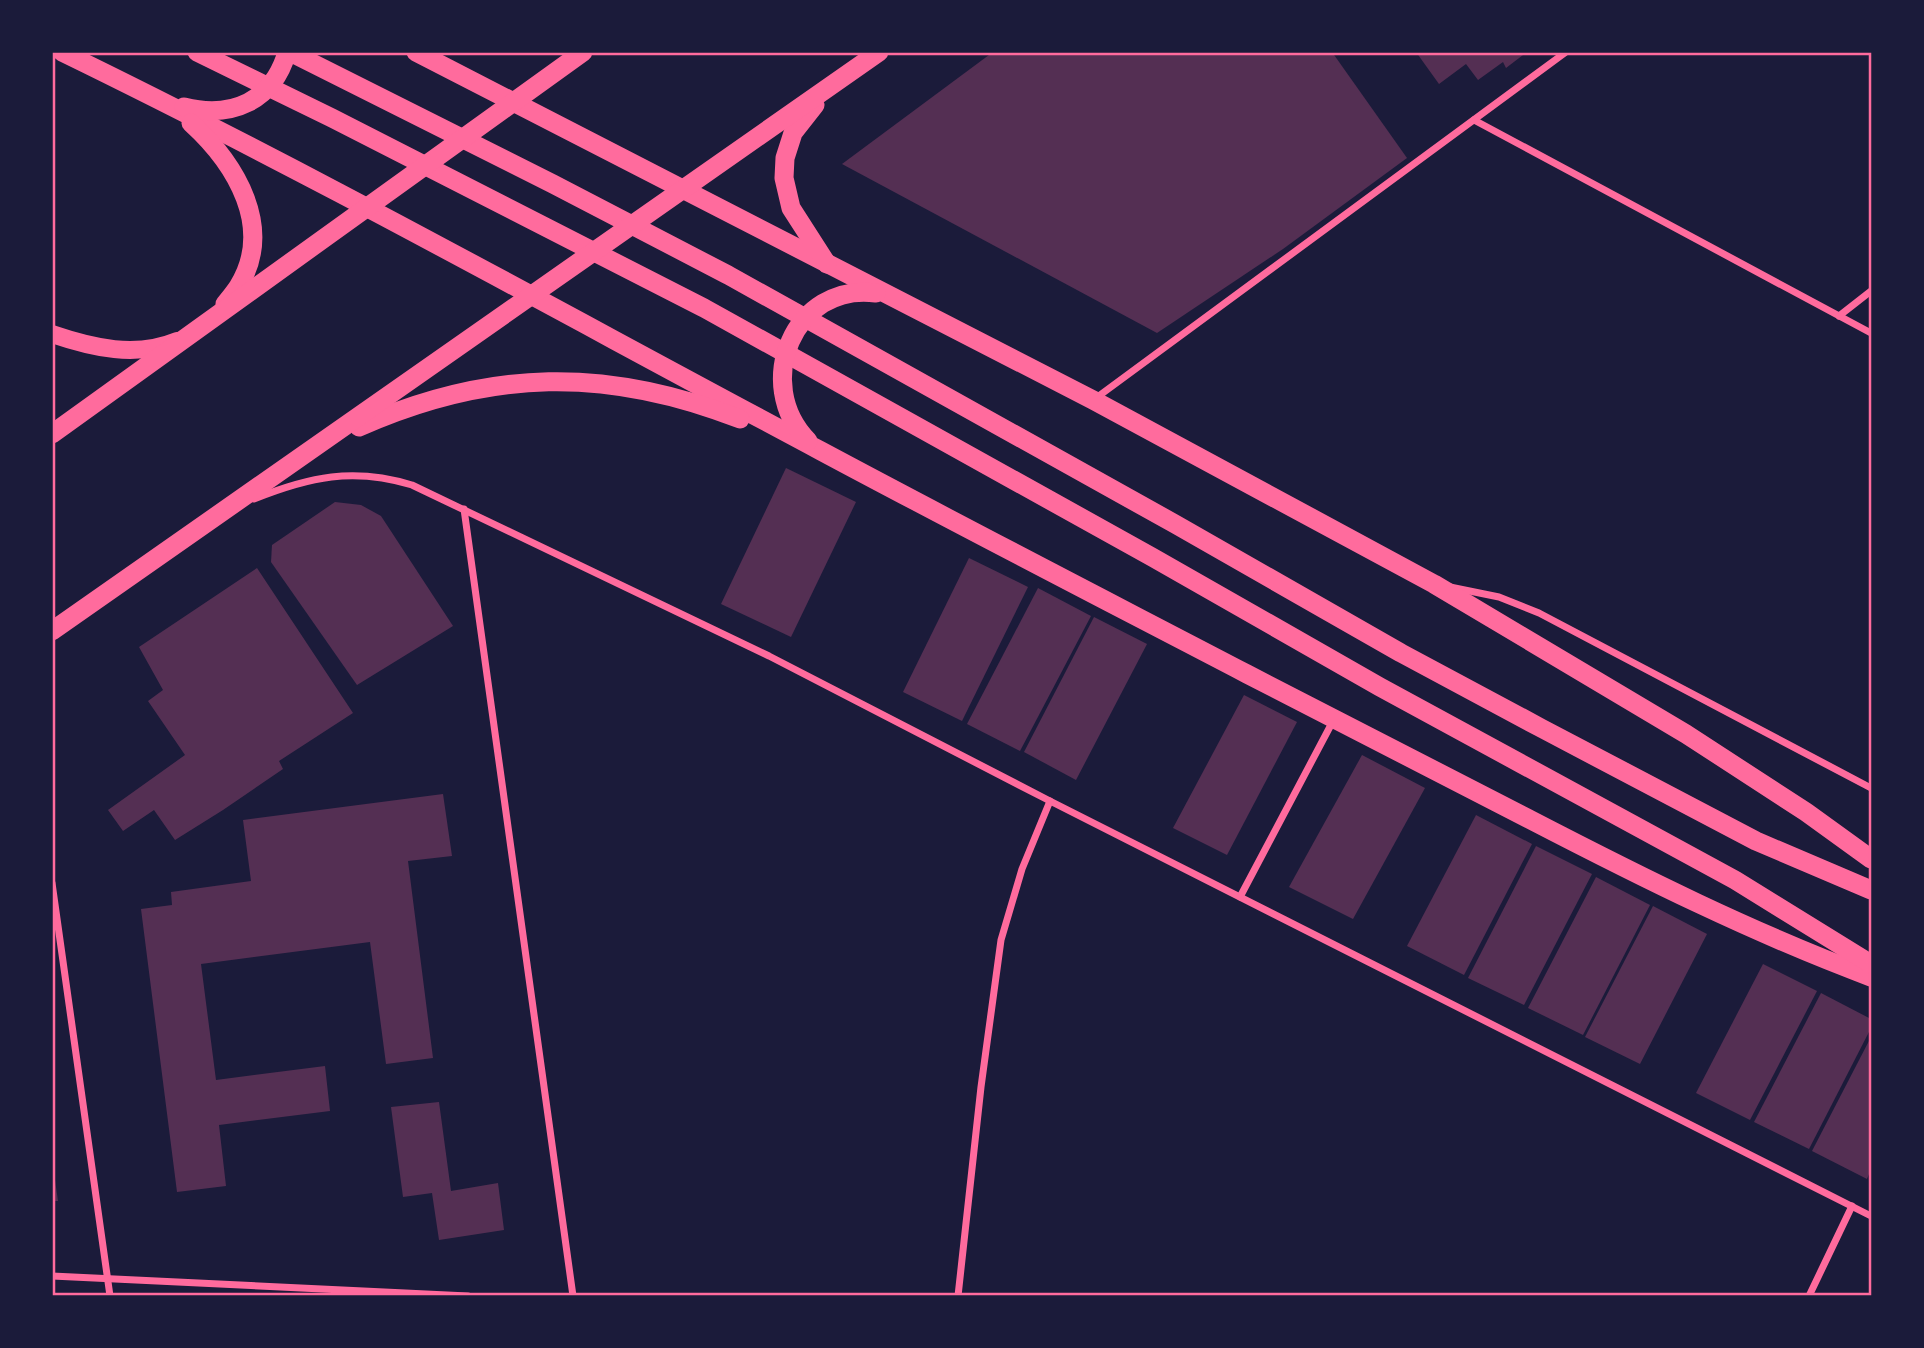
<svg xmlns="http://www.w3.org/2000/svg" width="1924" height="1348" font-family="'Fira Sans',sans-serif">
<rect width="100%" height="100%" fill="#1b1b3a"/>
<g fill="#542f53">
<polygon points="993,52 1332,52 1407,158 1283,249 1157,333 842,164"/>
<polygon points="1416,52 1527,52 1506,68 1503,62 1478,80 1466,64 1439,84"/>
<polygon points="786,468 856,502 791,637 721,604"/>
<polygon points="335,502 361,505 381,516 453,626 357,685 271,562 272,545"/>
<polygon points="969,558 1028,587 962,721 903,692"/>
<polygon points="257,568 353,713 279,761 283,769 223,810 175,840 154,810 123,831 108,810 185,755 148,701 163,690 139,647"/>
<polygon points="1038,588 1091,616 1020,751 967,724"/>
<polygon points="1094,617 1147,644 1076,780 1024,752"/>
<polygon points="1244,695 1297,722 1227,855 1173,828"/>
<polygon points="1362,755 1425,788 1353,919 1289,887"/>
<polygon points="443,794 452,856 408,861 433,1058 386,1064 370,942 201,964 216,1080 325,1066 330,1111 219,1125 226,1186 177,1192 141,909 172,905 171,892 251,881 243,820"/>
<polygon points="1476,815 1532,844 1464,975 1407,946"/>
<polygon points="1536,846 1592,874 1524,1005 1468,978"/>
<polygon points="1596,877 1650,905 1583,1035 1528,1008"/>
<polygon points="1653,906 1707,934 1640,1064 1585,1037"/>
<polygon points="1763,964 1817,991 1750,1120 1696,1093"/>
<polygon points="1821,993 1871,1019 1871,1028 1809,1149 1754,1122"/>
<polygon points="1871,1037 1871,1169 1867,1179 1812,1151"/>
<polygon points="439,1102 451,1191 498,1183 504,1230 439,1240 432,1193 403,1197 391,1107"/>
<polygon points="54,1173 58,1201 52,1201 52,1174"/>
</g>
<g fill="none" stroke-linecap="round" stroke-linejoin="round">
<g stroke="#ff6b9d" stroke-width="7">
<polyline points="1474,120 1871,333"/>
<polyline points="1839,316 1871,291"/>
<polyline points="1096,398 1566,52"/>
<path d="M254,499C309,477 353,467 412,485L769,656L1050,801L1871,1216"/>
<polyline points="464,509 573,1296"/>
<polyline points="1450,587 1499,597 1539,613 1871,788"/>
<polyline points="52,883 110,1296"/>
<polyline points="1240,897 1333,721"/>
<polyline points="52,1276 468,1296"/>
<polyline points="958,1296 981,1087 1001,940 1022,869 1050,801"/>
<polyline points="1809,1296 1852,1206"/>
</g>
<path stroke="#ff6b9d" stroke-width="18" d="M52,334C93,348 136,358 177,341"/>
<g stroke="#ff6b9d" stroke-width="19">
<path d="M62,52C319,177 569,317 821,451C963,527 1105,600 1247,674C1341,723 1435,771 1529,819C1641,877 1753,933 1871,977"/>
<polyline points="197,52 332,118 704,308 1152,557 1380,687 1735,880 1871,964"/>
<polyline points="290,52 553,184 728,275 1175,524 1401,653 1541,728 1756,841 1871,890"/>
<polyline points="416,52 1093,400 1434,584 1686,734 1806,812 1871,859"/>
<polyline points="815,105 793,133 785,158 784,178 791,208 827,264"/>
<path d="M184,107C232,119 273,101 287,52"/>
<path d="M191,123C236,164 275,228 238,287C234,293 229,299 225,304"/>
<path d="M359,427C490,369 607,367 740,419"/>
<polyline points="52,434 583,52"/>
<path d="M808,441C752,384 794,282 876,293"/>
<polyline points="52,631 879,52"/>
</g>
</g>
<rect width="1924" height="1348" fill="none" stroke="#1b1b3a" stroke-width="108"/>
<rect x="54" y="54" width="1816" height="1240" fill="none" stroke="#ff6b9d" stroke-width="2.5"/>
</svg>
